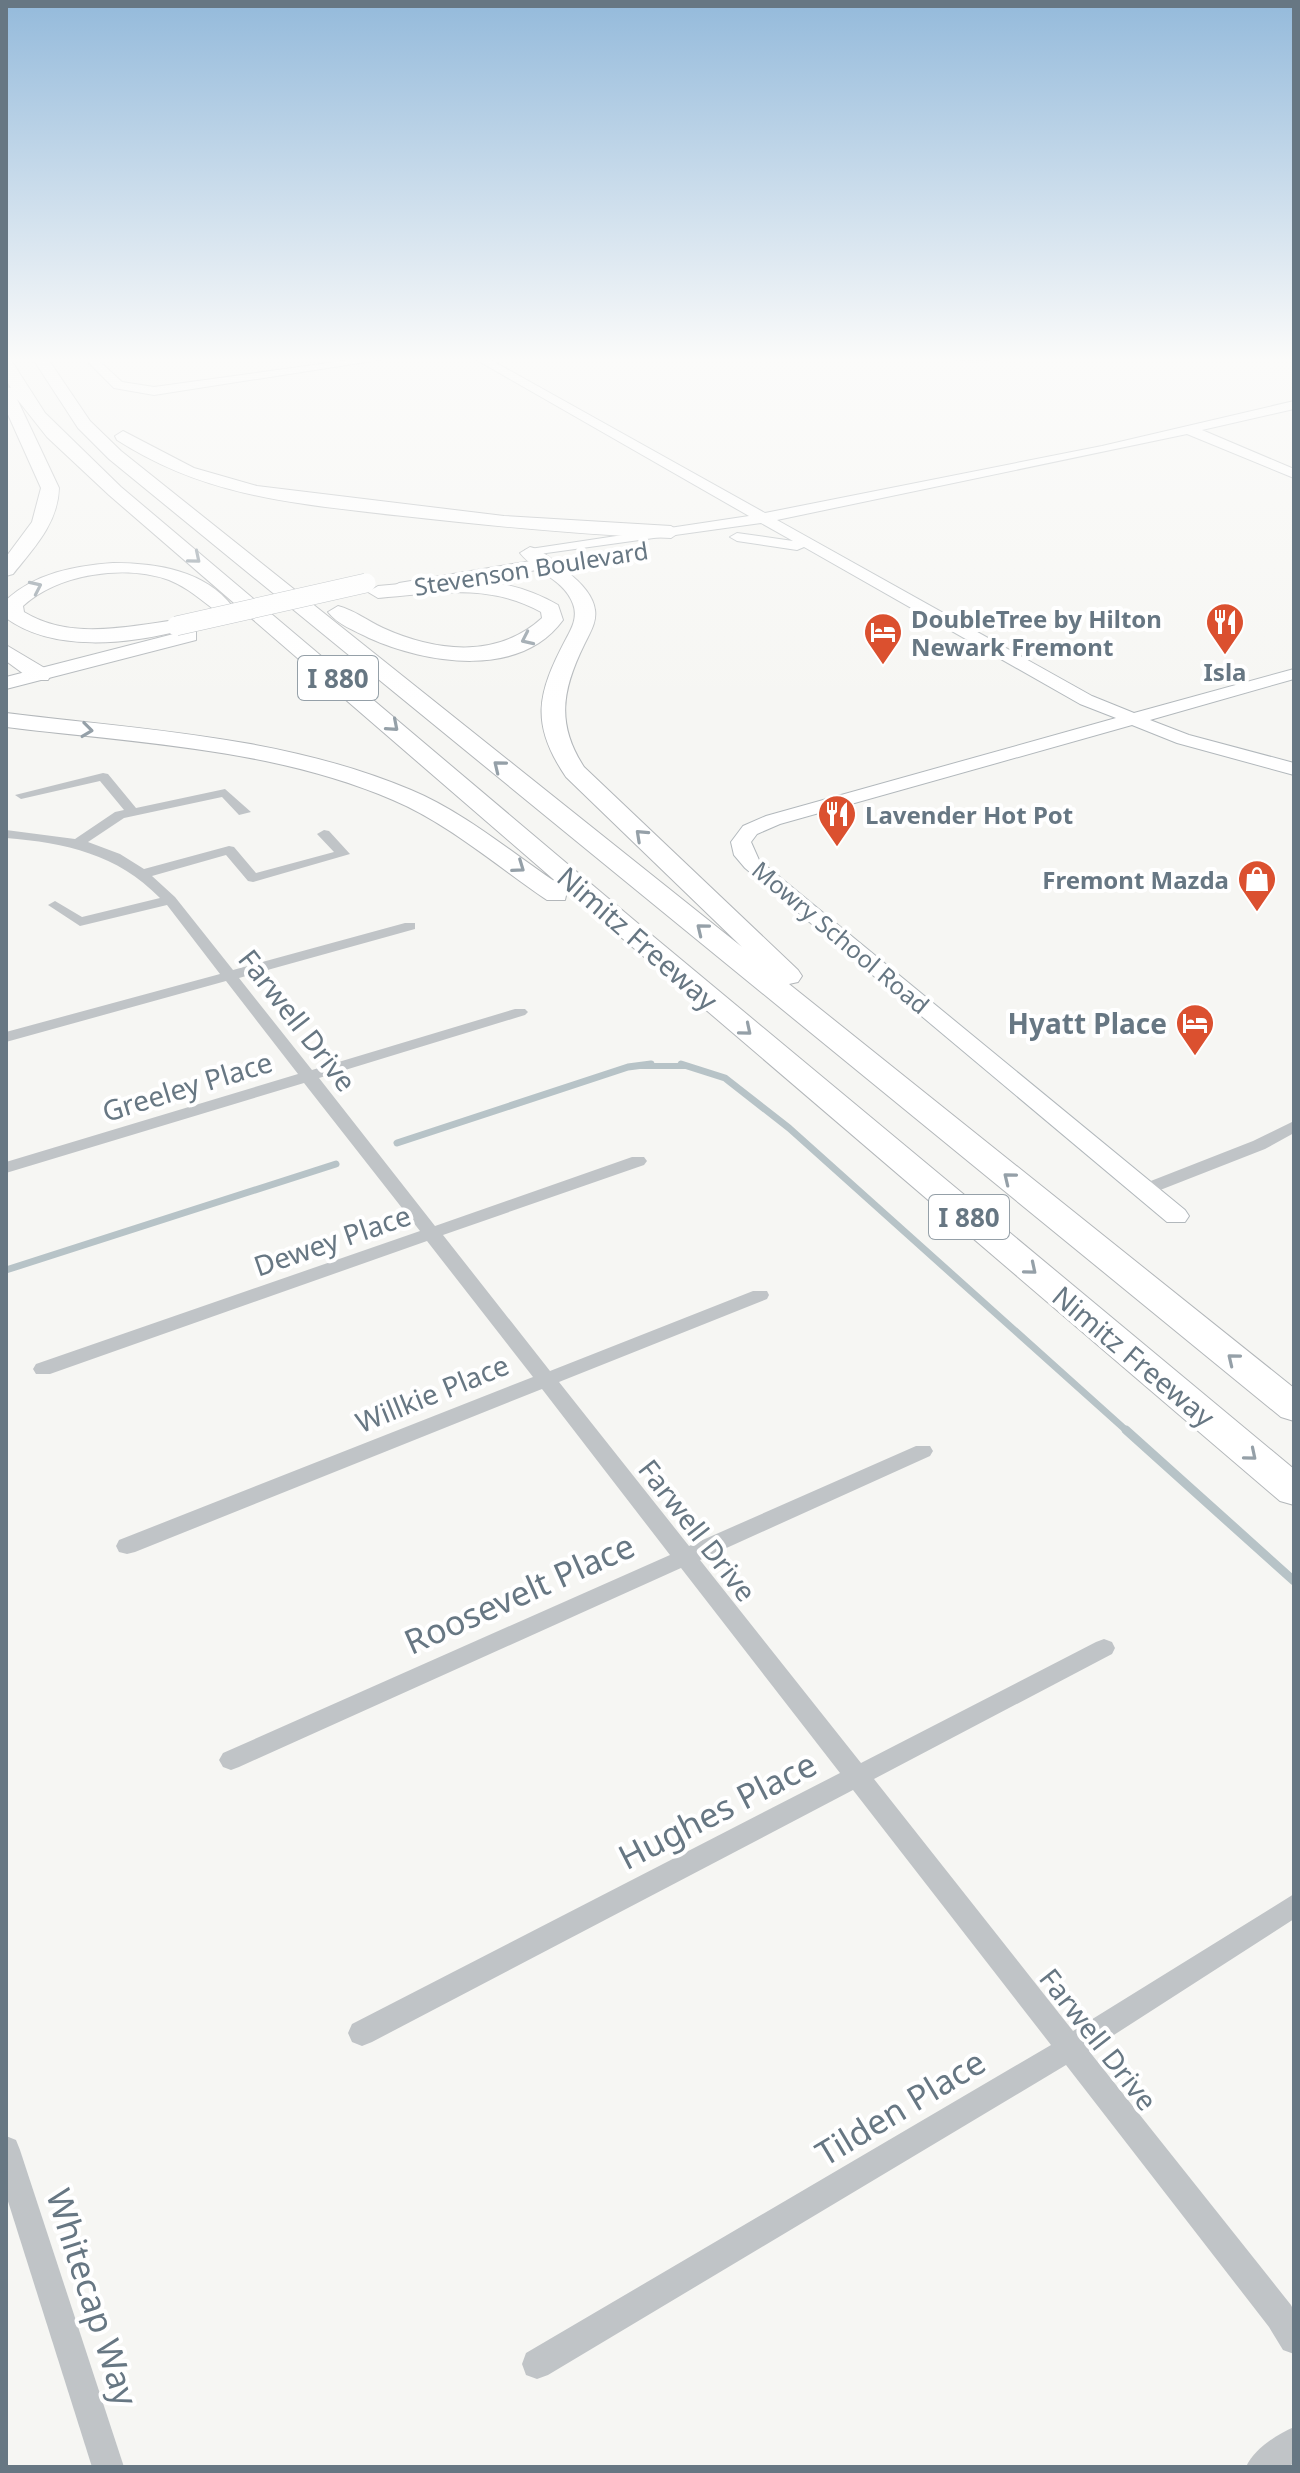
<svg xmlns="http://www.w3.org/2000/svg" width="1300" height="2473" font-family="'Noto Sans',sans-serif">
<rect width="100%" height="100%" fill="#f6f6f3"/>
<g fill="none" stroke-linecap="round" stroke-linejoin="round">
<polyline stroke="#b7c3c7" stroke-width="6" points="637,1066 687,1066"/>
<g stroke="#b7c3c7" stroke-width="7">
<polyline points="681,1064 725,1078 789,1128 1128,1432"/>
<polyline points="397,1143 628,1067 651,1064"/>
<polyline points="6,1270 336,1164"/>
</g>
<polyline stroke="#b7c3c7" stroke-width="9" points="1126,1430 1294,1581"/>
<defs>
<g id="secondary">
<polygon points="85,359 97,359 122,382 154,387 357,359 385,359 154,395 114,388"/>
<polygon points="475,359 489,359 765,513 1102,446 1294,401 1294,409 1202,430 1294,469 1294,478 1187,434 777,520 1092,696 1134,713 1294,669 1294,679 1150,720 1189,735 1294,763 1294,775 1177,743 1132,725 780,824 757,834 751,842 759,860 1185,1210 1189,1216 1185,1222 1167,1222 745,868 734,855 731,842 743,826 766,816 1116,718 1080,704 804,547 797,550 737,541 730,537 737,533 793,541 761,523 525,556 525,550 530,549 749,516"/>
</g>
<g id="primary">
<polygon points="543,559 552,564 549,568 399,593 390,588 399,583"/>
<polygon points="189,630 196,632 196,640 6,689 6,677"/>
</g>
<g id="highway">
<path d="M6,359L11,360L45,413L121,487L654,937L1294,1469V1505L1280,1501L567,891L565,900H547C498,867 448,823 393,800C272,748 136,743 6,727V713C142,730 284,736 411,790C464,812 512,853 560,885L109,495L47,437L17,399L59,488C58,523 34,548 13,574L6,576V557L32,522L41,488L6,410V387L11,388L6,380Z"/>
<path d="M33,359H48L90,421L121,451L742,947L566,777C530,724 537,694 566,639C572,628 578,617 573,604C565,580 535,572 520,553L530,547C543,550 556,563 566,571C578,580 593,594 595,610C597,623 589,634 584,645C562,690 556,724 584,767L798,970L802,976L798,982L789,984L1294,1388V1421L1281,1417L109,459L78,428Z"/>
<path d="M123,431L194,468L257,486L504,516L671,526L680,532L671,538C581,535 492,526 403,516C299,504 207,498 117,440L115,436Z"/>
<path d="M113,563C156,563 205,570 233,607L223,613L216,611C201,600 187,587 169,580C124,564 58,574 23,606L24,612C70,640 125,627 176,620L183,622L186,626L183,630C129,644 54,653 6,618V600C36,573 74,566 113,563Z"/>
<path d="M445,580C486,579 522,584 558,605L563,620C520,679 427,664 369,638C355,631 337,624 328,612L338,606C354,610 368,621 383,628C436,652 497,659 542,618L541,612C490,583 434,593 378,598L368,592L378,586Z"/>
<polygon points="6,645 48,670 51,675 48,680 32,680 6,661"/>
</g>
</defs>
<use href="#secondary" stroke="#b2b8bc" stroke-width="2"/>
<use href="#primary" stroke="#b1b6ba" stroke-width="2"/>
<use href="#highway" stroke="#b3b7ba" stroke-width="2"/>
<g fill="#c0c4c7" fill-rule="evenodd">
<polygon points="938,359 1002,359 974,363"/>
<path d="M103,773L108,774L136,808L225,789L251,812L239,815L222,797L124,818L88,842L120,854L144,869L229,846L234,847L256,873L334,852L317,834L324,830L329,831L350,854L253,882L248,881L226,855L152,876L175,897L233,970L405,923H415V929L239,978L312,1070L515,1009H525L528,1012L525,1015L319,1078L435,1226L632,1157H644L647,1161L644,1165L443,1235L550,1371L753,1291H767L769,1295L767,1299L559,1382L689,1546L916,1446H930L933,1451L930,1456L700,1560L861,1763L1096,1642L1104,1639L1112,1642L1115,1648L1112,1654L874,1779L1073,2031L1294,1894V1919L1089,2051L1291,2305L1294,2311V2354L1283,2350L1269,2327L1066,2065L548,2375L537,2379L526,2375L522,2364L526,2353L1051,2045L853,1790L372,2042L362,2046L352,2042L348,2033L352,2024L840,1773L681,1568L239,1767L231,1770L223,1767L219,1760L223,1753L670,1555L542,1389L135,1552L127,1554L119,1552L116,1546L119,1540L533,1377L427,1241L50,1374H36L33,1369L36,1364L420,1231L304,1083L6,1173V1162L298,1074L226,981L6,1042V1032L220,974L167,905L80,926L48,905L55,901L82,917L160,898C117,854 66,843 6,838V830L75,839L115,812L124,810L100,781L21,799L15,795Z"/>
<polygon points="1294,1121 1294,1133 1265,1149 1150,1194 1144,1195 1135,1190 1138,1186 1253,1141"/>
<polygon points="6,2136 16,2140 20,2150 124,2467 92,2467 6,2195"/>
<path d="M1294,2427V2463L1288,2467H1246C1254,2449 1276,2435 1294,2427Z"/>
</g>
<use href="#secondary" fill="#fff" fill-rule="evenodd"/>
<use href="#primary" fill="#fff" fill-rule="evenodd"/>
<use href="#highway" fill="#fff" fill-rule="evenodd"/>
<defs>
<polyline id="primary-bridge" points="176,626 366,583"/>
</defs>
<use href="#primary-bridge" stroke="#b1b6ba" stroke-width="20" stroke-linecap="butt"/>
<use href="#primary-bridge" stroke="#fff" stroke-width="19"/>
</g>
<defs><path id="oneway-chevron" d="M-2-3.5L2.5 0L-2 3.5" fill="none" stroke-width="1.6" stroke-linecap="round" stroke-linejoin="round" transform="scale(2)"/></defs>
<g stroke="#95a0a8">
<use href="#oneway-chevron" transform="translate(195 558) rotate(40)"/>
<use href="#oneway-chevron" transform="translate(36 587) rotate(-25)"/>
<use href="#oneway-chevron" transform="translate(527 639) rotate(155)"/>
<use href="#oneway-chevron" transform="translate(393 726) rotate(41)"/>
<use href="#oneway-chevron" transform="translate(87 730) rotate(7)"/>
<use href="#oneway-chevron" transform="translate(499 766) rotate(-141)"/>
<use href="#oneway-chevron" transform="translate(641 835) rotate(-137)"/>
<use href="#oneway-chevron" transform="translate(519 867) rotate(35)"/>
<use href="#oneway-chevron" transform="translate(702 929) rotate(-141)"/>
<use href="#oneway-chevron" transform="translate(746 1030) rotate(40)"/>
<use href="#oneway-chevron" transform="translate(1009 1178) rotate(-141)"/>
<use href="#oneway-chevron" transform="translate(1031 1269) rotate(40)"/>
<use href="#oneway-chevron" transform="translate(1233 1359) rotate(-141)"/>
<use href="#oneway-chevron" transform="translate(1251 1455) rotate(40)"/>
</g>
<linearGradient id="sky" x2="0" y2="1"><stop stop-color="#94badb"/><stop offset="0.51" stop-color="#fbfbfa"/><stop offset="1" stop-color="#fbfbfa" stop-opacity="0"/></linearGradient>
<rect width="1300" height="705" fill="url(#sky)"/>
<defs>
<symbol id="restaurant-pin" viewBox="-11 -11 22 30"><path d="M0 17L-7.5 6A9.5 9.5 0 1 1 7.5 6Z" fill="#db502f" stroke="#fff"/><path d="M-5-6h1v4h1v-4h1v4h1v-4h1v5L-1.5 .5V6h-2V.5L-5-1ZM5-6V6H3V1.5H1.5Q1.5-4 5-6Z" fill="#fff"/></symbol>
<symbol id="hotel-pin" viewBox="-11 -11 22 30"><path d="M0 17L-7.5 6A9.5 9.5 0 1 1 7.5 6Z" fill="#db502f" stroke="#fff"/><path d="M-6-4.5h1.5V1H6V5H4.5V3h-9V5H-6ZM-4 0a1.8 1.8 0 1 1 3.6 0ZM.5 0V-2.5h3Q6-2.5 6 0Z" fill="#fff"/></symbol>
<symbol id="shop-pin" viewBox="-11 -11 22 30"><path d="M0 17L-7.5 6A9.5 9.5 0 1 1 7.5 6Z" fill="#db502f" stroke="#fff"/><path d="M-5-2.5h2.3a2.7 3.5 0 0 1 5.4 0H5L5.5 6h-11ZM-1.5-2.5h3a1.5 2.3 0 0 0-3 0Z" fill="#fff"/></symbol>
</defs>
<g fill-rule="evenodd">
<use href="#restaurant-pin" x="1203" y="600" width="44" height="60"/>
<use href="#hotel-pin" x="861" y="610" width="44" height="60"/>
<use href="#restaurant-pin" x="815" y="792" width="44" height="60"/>
<use href="#shop-pin" x="1235" y="857" width="44" height="60"/>
<use href="#hotel-pin" x="1173" y="1001" width="44" height="60"/>
</g>
<g text-anchor="middle" dominant-baseline="central" stroke-width="8" stroke-linejoin="round" paint-order="stroke">
<g font-size="24" fill="#677783" stroke="#fff">
<text transform="translate(531 568) rotate(-9)">Stevenson Boulevard</text>
<text transform="translate(841 937) rotate(40)">Mowry School Road</text>
</g>
<g font-size="24" font-weight="bold" fill="#677783" stroke="#fff" text-anchor="start">
<text x="911" y="618">DoubleTree by Hilton<tspan x="911" dy="28">Newark Fremont</tspan></text>
<text x="1225" y="671" text-anchor="middle">Isla</text>
<text x="865" y="814">Lavender Hot Pot</text>
<text x="1229" y="879" text-anchor="end">Fremont Mazda</text>
</g>
<g fill="#fff" stroke="#95a0a8" stroke-width="2">
<rect x="298" y="656" width="80" height="44" rx="6"/>
<rect x="929" y="1195" width="80" height="44" rx="6"/>
</g>
<g font-size="26" font-weight="bold" fill="#677783">
<text x="338" y="678">I 880</text>
<text x="969" y="1217">I 880</text>
</g>
<g font-size="28" fill="#677783" stroke="#fff">
<text transform="translate(638 938) rotate(41)">Nimitz Freeway</text>
<text transform="translate(298 1020) rotate(52)">Farwell Drive</text>
<text transform="translate(187 1086) rotate(-17)">Greeley Place</text>
<text transform="translate(332 1240) rotate(-19)">Dewey Place</text>
<text transform="translate(1134 1356) rotate(40)">Nimitz Freeway</text>
<text transform="translate(432 1393) rotate(-22)">Willkie Place</text>
<text transform="translate(698 1530) rotate(52)">Farwell Drive</text>
<text transform="translate(1099 2039) rotate(52)">Farwell Drive</text>
</g>
<g font-size="28" font-weight="bold" fill="#677783" stroke="#fff" text-anchor="end">
<text x="1167" y="1023">Hyatt Place</text>
</g>
<g font-size="34" fill="#677783" stroke="#fff">
<text transform="translate(519 1593) rotate(-24)">Roosevelt Place</text>
<text transform="translate(717 1810) rotate(-27)">Hughes Place</text>
<text transform="translate(900 2107) rotate(-31)">Tilden Place</text>
<text transform="translate(93 2297) rotate(72)">Whitecap Way</text>
</g>
</g>
<rect width="1300" height="2473" fill="none" stroke="#677783" stroke-width="16"/>
</svg>
